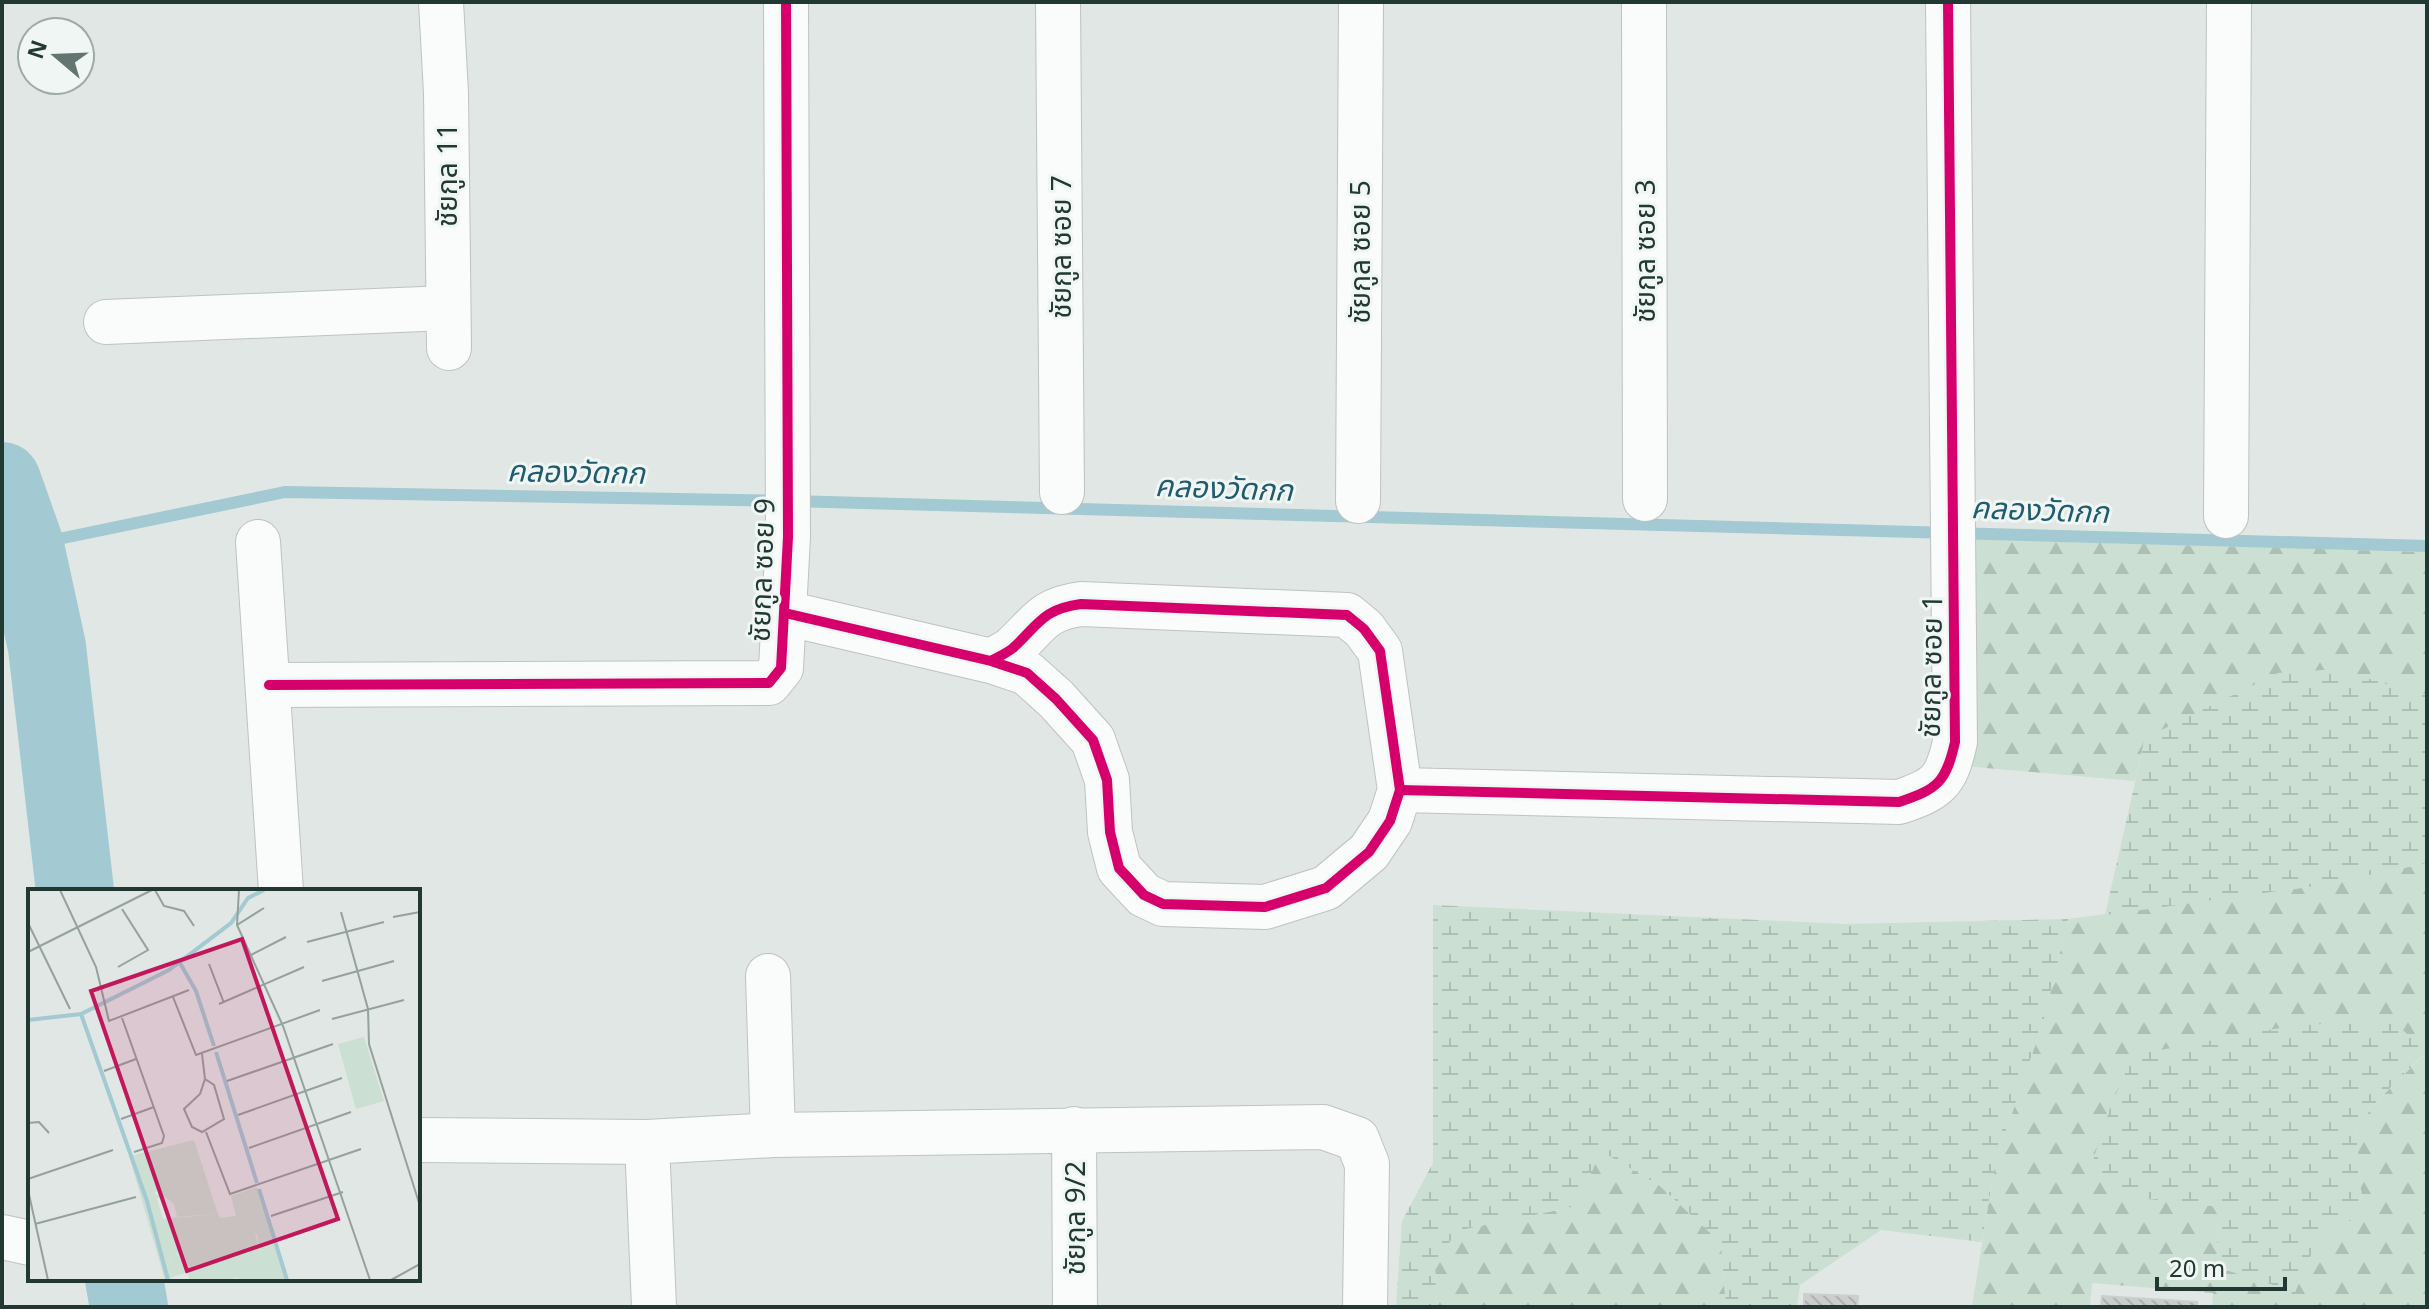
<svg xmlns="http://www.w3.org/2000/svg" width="2429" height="1309" font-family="'Noto Sans','Noto Sans Thai',sans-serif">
<defs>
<pattern id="forest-firs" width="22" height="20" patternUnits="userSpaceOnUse" patternTransform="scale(2)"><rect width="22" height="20" fill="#cbdfd2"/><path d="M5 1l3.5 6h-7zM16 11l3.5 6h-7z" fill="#aec0b5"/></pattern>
<pattern id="wetland-marsh" width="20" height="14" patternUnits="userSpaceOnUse" patternTransform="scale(2)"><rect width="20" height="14" fill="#cbdfd2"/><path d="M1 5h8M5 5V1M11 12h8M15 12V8" fill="none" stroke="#aec0b5"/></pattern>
<pattern id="building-back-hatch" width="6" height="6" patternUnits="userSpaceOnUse" patternTransform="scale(2)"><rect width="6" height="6" fill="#cacfcd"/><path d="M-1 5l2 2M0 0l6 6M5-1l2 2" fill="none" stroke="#adb2b0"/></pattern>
</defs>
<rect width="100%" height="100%" fill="#e1e7e4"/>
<g fill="url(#forest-firs)" fill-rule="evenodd">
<polygon points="1965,539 2427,552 2427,695 2145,738 2135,781 1964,766"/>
<path d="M2427,863V1303L2422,1307H2212L2213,1293L2092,1283L2090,1307H1972L1995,1163L2044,1019L2068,919L2323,885ZM2427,1052L2376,1102L2356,1129L2363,1213L2317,1241L2295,1292L2217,1267L2218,1207Z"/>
<polygon points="1600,1150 1660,1186 1721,1243 1726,1307 1437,1307 1435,1268 1456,1231 1577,1206"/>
</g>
<g fill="url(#wetland-marsh)">
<polygon points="2338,669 2418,694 2427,695 2427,863 2323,885 2105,915 2145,738 2278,673"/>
<polygon points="1433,905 1846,924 2068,919 2044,1019 1995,1163 1982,1242 1881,1230 1800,1285 1797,1307 1726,1307 1721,1243 1660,1186 1601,1151 1577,1206 1456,1231 1435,1268 1437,1307 1396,1307 1402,1221 1433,1163"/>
<polygon points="2391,1020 2427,1051 2376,1102 2356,1129 2363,1213 2317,1241 2295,1292 2217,1267 2218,1207 2121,1196 2093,1160 2110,1108 2133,1055 2291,1026"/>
</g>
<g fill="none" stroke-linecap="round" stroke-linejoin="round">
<polyline stroke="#a3c9d2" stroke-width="12" points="25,546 285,492 790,501 2427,546"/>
<g stroke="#a3c9d2" stroke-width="78">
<polyline points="2,481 25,546 47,647 75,891"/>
<polyline points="124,1279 129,1307"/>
</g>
</g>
<g fill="url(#building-back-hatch)" stroke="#cad0cd" stroke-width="2">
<polygon points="1804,1294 1858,1296 1857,1307 1804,1307"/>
<polygon points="2102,1296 2197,1302 2197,1307 2101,1307"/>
</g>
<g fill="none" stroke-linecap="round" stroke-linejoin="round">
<defs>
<g id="minor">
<polyline points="441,2 446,93 449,348"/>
<polyline points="1058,2 1062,492"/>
<polyline points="1644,2 1645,499"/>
<polyline points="106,322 447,308"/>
<polyline points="1358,501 1361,2"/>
<polyline points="2226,516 2229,2"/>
<polyline points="258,542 281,891"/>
<path d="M785,613L991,661C998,657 1007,653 1013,648C1039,624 1043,609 1081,604L1347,615L1364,629L1380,651L1400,790L1390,821L1369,852L1326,888L1265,907L1163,904L1144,895L1119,868L1110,832L1107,780L1093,740L1056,699L1027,673L991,661"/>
<polyline points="269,685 769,683 781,668 788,537 786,2"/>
<path d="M1400,790L1899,802C1938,789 1946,782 1955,742L1948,2"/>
<polyline points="768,976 773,1135"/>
<polyline points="1074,1129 1075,1307"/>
<polyline points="418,1140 647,1142 773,1135 1323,1127 1357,1139 1367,1164 1365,1307"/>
<polyline points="647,1142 654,1307"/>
<polyline points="2,1237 30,1243"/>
</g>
</defs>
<use href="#minor" stroke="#bec3c1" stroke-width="46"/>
<use href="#minor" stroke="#fafbfb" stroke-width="44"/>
<defs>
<g id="cycleway">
<path d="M785,613L991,661C998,657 1007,653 1013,648C1039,624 1043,609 1081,604L1347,615L1364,629L1380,651L1400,790L1390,821L1369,852L1326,888L1265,907L1163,904L1144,895L1119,868L1110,832L1107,780L1093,740L1056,699L1027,673L991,661"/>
<polyline points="269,685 769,683 781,668 788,537 786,2"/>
<path d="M1400,790L1899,802C1938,789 1946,782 1955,742L1948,2"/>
</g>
</defs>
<use href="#cycleway" stroke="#eff6f3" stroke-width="15"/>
<use href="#cycleway" stroke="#d6006c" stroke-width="10"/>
</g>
<g text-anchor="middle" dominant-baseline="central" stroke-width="6" stroke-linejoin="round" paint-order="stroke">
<g font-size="28" fill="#213833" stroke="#eff6f3">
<text transform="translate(446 175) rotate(-90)">ชัยกูล 11</text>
<text transform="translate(1060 247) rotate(-90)">ชัยกูล ซอย 7</text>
<text transform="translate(1644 251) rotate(-90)">ชัยกูล ซอย 3</text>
<text transform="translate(1359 252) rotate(-90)">ชัยกูล ซอย 5</text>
<text transform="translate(761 570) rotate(-88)">ชัยกูล ซอย 9</text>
<text transform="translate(1930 666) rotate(-89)">ชัยกูล ซอย 1</text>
<text transform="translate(1074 1218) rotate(-90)">ชัยกูล 9/2</text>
</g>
<g font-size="30" font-style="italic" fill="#205b6f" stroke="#eff6f3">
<text transform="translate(576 471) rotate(1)">คลองวัดกก</text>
<text transform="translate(1224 487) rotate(2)">คลองวัดกก</text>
<text transform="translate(2040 509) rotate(2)">คลองวัดกก</text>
</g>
</g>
<g transform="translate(28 889)">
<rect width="392" height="392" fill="#e1e7e4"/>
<path d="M106,266L112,270L129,267L137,279L144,280L139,298L127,303L135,330L190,325L214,369L216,391L200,386L199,378L167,387L155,378L150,365L140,362L143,383L135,385L101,267ZM229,298L258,391H251L246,371L232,365L229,346L214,327H208L203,307Z" fill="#cbdfd2"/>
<path d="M166,251L190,325L149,328L146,315L137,308L127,310L144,280H137L129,267L112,270L106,266ZM214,326L226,339L232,365L246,371L251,391H216L214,369L192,329ZM163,337L177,338L189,371L156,366ZM144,360L167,387L199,377L207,391H162L159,383L137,391L135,385L143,382L140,362Z" fill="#cbdfd2"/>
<path d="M336,148L356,212L328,220L310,155Z" fill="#cbdfd2"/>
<path fill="none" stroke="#a3c9d2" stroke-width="4" d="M152,74L168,102L186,157M53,125L119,312L140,391M0,131L53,125L141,81L203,34L220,9L236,1M188,163L229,294M231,300L259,391"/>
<path fill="none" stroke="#94a19d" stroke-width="2" d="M32,1L68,78L81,132L161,101M127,1L136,17L156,22L166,37M211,1L209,36L255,137L342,391M313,23L340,120L341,155L392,317M365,28L392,23M0,34L42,120M209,36L236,19M279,53L356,33M0,63L124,1M223,66L258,48M181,75L196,114M90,78L120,61L94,20M294,92L366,72M145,108L168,166L292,121M191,115L276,78M94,129L136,247L134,254L106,263M304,130L376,111M174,165L177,190L186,196L196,230L174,243L164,238L156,220L172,205L177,190M76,182L108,170M199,192L305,155M210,226L314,189M93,230L126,218M0,234L11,233L21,244M178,243L202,305L333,260M221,259L323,223M0,290L85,261M0,301L20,391M243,327L315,303M7,335L108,308M363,391L392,375"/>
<path fill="#c2185b" fill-opacity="0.15" stroke="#c2185b" stroke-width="4" d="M214,50L310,330L159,382L63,102Z"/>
<rect width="392" height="392" fill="none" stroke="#213833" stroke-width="4"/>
</g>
<rect width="2429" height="1309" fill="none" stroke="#213833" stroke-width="8"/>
<g transform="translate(56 56) rotate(289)"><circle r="38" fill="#eff6f3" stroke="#9daaa6" stroke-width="2"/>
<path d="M0-6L14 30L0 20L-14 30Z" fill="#647571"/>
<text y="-12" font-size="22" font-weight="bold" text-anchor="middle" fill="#213833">N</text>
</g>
<path d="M2157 1277v12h128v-12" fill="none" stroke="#213833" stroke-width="4"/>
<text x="2169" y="1277" font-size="24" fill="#213833" stroke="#eff6f3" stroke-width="6" paint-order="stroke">20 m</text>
</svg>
